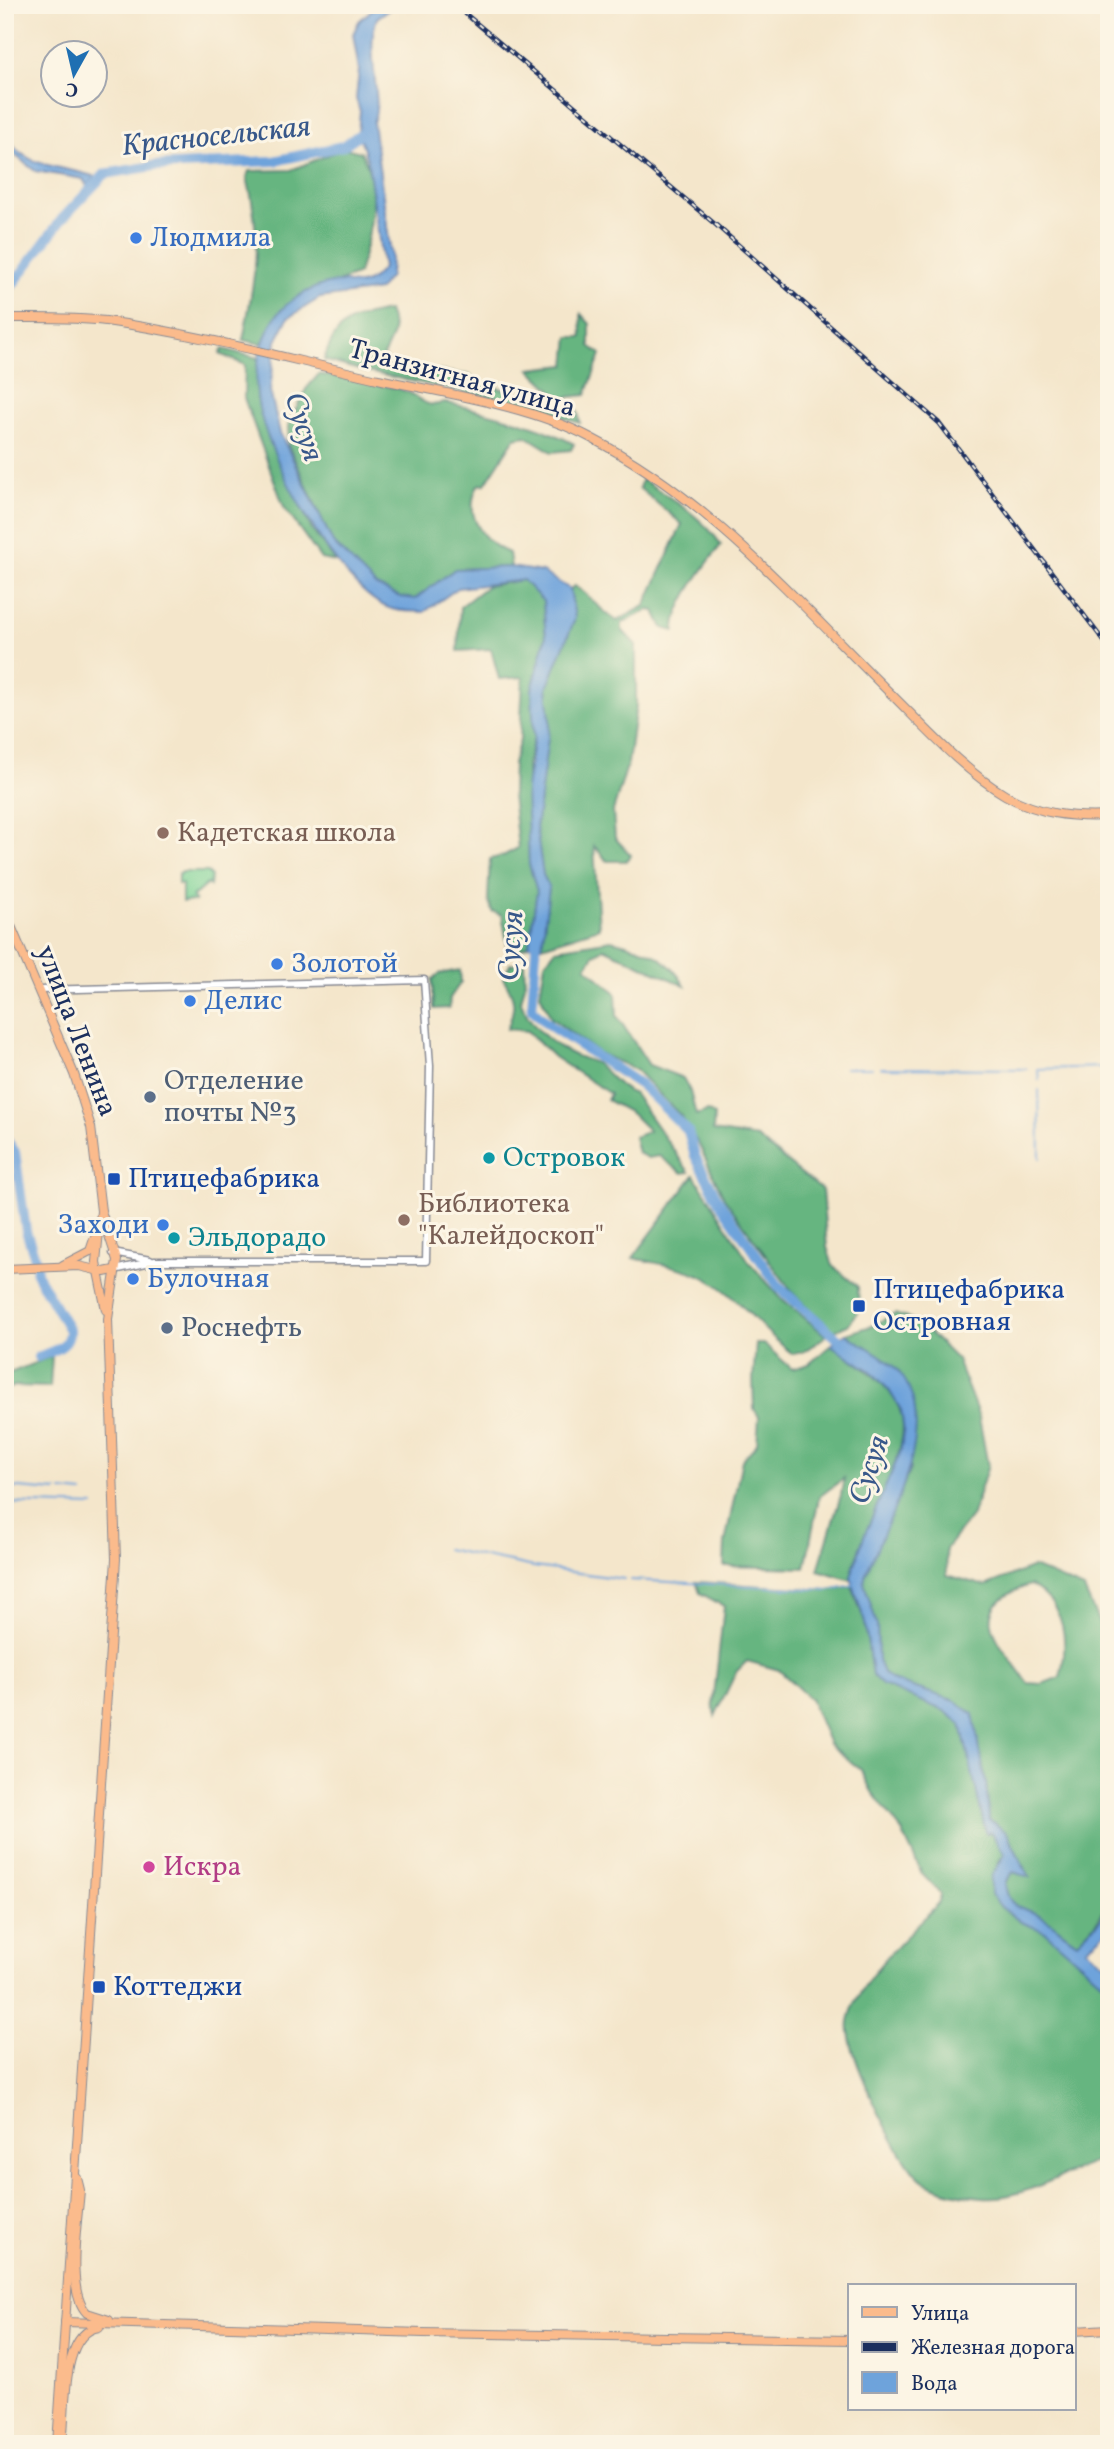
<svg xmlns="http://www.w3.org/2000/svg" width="1114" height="2449" font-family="Vollkorn,serif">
<rect width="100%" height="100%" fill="#fcf5e5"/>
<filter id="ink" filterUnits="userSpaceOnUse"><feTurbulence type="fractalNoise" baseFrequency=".0143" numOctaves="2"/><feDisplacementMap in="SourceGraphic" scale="14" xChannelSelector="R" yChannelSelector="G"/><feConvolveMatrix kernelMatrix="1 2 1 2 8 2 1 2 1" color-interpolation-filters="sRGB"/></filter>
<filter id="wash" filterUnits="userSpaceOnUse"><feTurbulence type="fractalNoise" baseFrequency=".00686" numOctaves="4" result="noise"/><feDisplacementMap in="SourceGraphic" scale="28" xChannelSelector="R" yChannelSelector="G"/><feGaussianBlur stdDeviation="1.57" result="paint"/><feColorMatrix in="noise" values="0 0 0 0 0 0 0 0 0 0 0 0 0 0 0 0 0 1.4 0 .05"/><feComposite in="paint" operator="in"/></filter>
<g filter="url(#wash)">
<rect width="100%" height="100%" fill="#f4e6cb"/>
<!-- green -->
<path fill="#7ed397" stroke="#4c817a" stroke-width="2" d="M182,872H207L211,876L210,886L207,884L192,897L195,901L182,902V884H178V875Z"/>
<!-- forest -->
<g fill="#66b580" stroke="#40726f" stroke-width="2" fill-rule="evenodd">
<path d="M345,148L361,152C382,188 370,237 358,274C311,294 287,295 262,344L243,340C255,278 263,241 247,177L249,171L291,170Z"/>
<path d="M388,311C398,337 392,333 384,355L388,365L469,375L476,381L578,412L580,423L518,403L363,371L324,360C336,321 351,318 388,311Z"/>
<path d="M581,314L590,324V346L601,354L586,395L560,398L530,369L566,365L569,337H582Z"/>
<path d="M223,349L258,358L257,398L283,470L312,530L336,562L321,559L284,507L244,398L245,365L220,354Z"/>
<path d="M319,374C337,378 398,385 410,393C422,401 430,409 444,402C488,413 534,422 574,444L571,450L552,452L526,436L515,438L485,484L478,485C463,514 482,542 509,553L511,567L455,569L415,599L400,597L376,586L333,543L288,445L289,423L306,389Z"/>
<path d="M642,479C668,497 704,517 721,545C706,565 673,607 675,631L663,628L655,611L648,610L622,623V630L636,645V705L628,763L613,811L615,838L631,855L626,861H607L594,846L599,928L542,946L549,887L543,875L536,828L550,722L547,688L575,618L570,589L575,586C591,596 600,611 617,621L645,606L682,524L639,488Z"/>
<path d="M524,580L543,601L546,637L532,690L534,737L527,765L529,864L537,891L529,945L512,952L508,947L502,915L492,911L488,900L490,859L503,856L518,848L512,795L513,763L520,740L523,677L499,679L491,649L458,651L460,607L487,586Z"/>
<path d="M611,940C644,948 668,955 685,986L604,948L594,955L586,967L616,993L617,1016L649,1065L683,1078L690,1091L696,1115L707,1111L714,1115L713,1131L757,1138L822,1190L827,1247L833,1266L858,1287L859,1310L848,1325L834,1331L792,1292L724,1198L699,1145L681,1116L636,1070L599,1053L551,1018L540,994L545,963L556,949Z"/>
<path d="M524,963L525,985L521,1001C527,1024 553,1046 574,1055C581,1058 589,1060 595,1063C610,1073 617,1088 634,1094L689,1172L682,1173L659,1156L648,1158L638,1153L634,1137L649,1131L631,1113L607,1100L610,1094L554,1057L527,1031L507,1029C516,1007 516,998 503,978L510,964Z"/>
<path d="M460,970L461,982L450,998L449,1008L434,1009L432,980L439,974Z"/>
<path d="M694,1175L750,1263L780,1297L826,1336L803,1352L793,1354C763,1333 743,1300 711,1281C689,1267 658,1264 633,1258Z"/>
<path d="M895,1314L919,1322L957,1360L979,1417L988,1466L972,1515L946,1549L947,1575L985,1586L1033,1567L1084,1589L1109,1645V1836L1098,1854C1111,1904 1114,1905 1077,1942C1066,1935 1056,1926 1044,1918C1025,1905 1008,1913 1005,1883L1013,1872L1029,1876L1007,1833L989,1819L986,1783L972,1714L955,1701L891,1680L883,1673L878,1661L877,1625L864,1583L865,1576L910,1469L899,1371L846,1334L874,1325ZM1030,1585C1066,1605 1069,1641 1060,1677L1042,1684L1028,1683C999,1643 962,1607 1030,1585Z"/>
<path d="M756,1344H764L792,1369L809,1364L831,1345C929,1408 911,1427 870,1523C862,1541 853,1562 851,1580L818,1570L841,1495L844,1478L819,1497L805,1568L724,1566L725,1543L742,1460L757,1444L759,1417L754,1409L753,1380Z"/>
<path d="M52,1356L50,1387L14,1386L5,1390V1375Z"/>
<path d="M696,1582L829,1590L852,1586L865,1623L872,1675L882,1685L945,1711L961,1724L987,1833L990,1832L1005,1854L998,1862L991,1894L1001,1907L1021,1922L1044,1931L1109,1988V2158C1068,2168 1025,2201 982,2197C962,2195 931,2190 917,2175C896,2153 844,2051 849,2021C857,1980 911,1932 939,1903L941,1894L922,1874L902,1831L872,1792L861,1770L829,1744L810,1699L779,1670L747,1661L736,1672L715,1716L713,1705L724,1606L700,1593Z"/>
</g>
<!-- water -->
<g fill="#6ea3db" stroke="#44699c" stroke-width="2">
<path d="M377,5H395L377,18C364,50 384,98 373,122L391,255L390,276L379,290L320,298L288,318L276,341L270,391L280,433L333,543L376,586L400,597L415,599L455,569L511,567L542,572L570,589L575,618L547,688L550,722L536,828L543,875L549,887L542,946L529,945L537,891L529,864L526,788L534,737L532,690L546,637L543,601L523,580L458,588L424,612C414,611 402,612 392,609C339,594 261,447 257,395C254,367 260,344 274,319C287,299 318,282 342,282C351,282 357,287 367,282C373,280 378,273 383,268L368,162L358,132L360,111L356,99L359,70L353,34L359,21Z"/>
<path d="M5,133C21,170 64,165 96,177L87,186L83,179L35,171L5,147Z"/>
<path d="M846,1334C862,1345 887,1357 899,1372C944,1426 887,1521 865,1576L864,1583L877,1625L878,1661L883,1673L891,1680L955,1701L973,1714L986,1783L989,1819L1007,1833L1029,1877L1013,1872L1005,1882C1007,1913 1025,1905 1044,1918C1056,1926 1066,1935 1077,1942L1102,1918L1109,1902V1929L1086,1949L1109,1966V1988L1044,1931L1021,1922L1001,1907L991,1894V1877L1005,1854L991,1832L986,1833L961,1724L945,1711L882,1685L872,1675L865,1623L851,1577L864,1536L900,1453L904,1432L901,1410L889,1390L871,1371L831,1345Z"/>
</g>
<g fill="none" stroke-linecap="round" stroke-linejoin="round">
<!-- stream -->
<g stroke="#6ea3db" stroke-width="2">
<path d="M845,1068H872"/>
<path d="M881,1068L1027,1069"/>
<path d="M1037,1069L1109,1067"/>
<path d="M1038,1071L1039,1080"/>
<path d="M1039,1090L1040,1158"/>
<path d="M5,1487L57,1491"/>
<path d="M62,1491L83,1493"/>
<path d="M5,1503L94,1506"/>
<path d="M446,1549L534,1567L624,1579"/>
<path d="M631,1580L829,1590L854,1585"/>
</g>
<!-- river -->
<g stroke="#6ea3db" stroke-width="10">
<path d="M5,295L62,219L105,174L154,166L274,161L343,146L360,134"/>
<path d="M537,934L532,1009L550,1026L641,1085L688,1131L695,1156L718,1200L780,1288L847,1347"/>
<path d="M5,1138L15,1152L26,1231L36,1261L37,1275L69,1330C70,1348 52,1351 38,1357"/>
</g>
</g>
</g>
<g filter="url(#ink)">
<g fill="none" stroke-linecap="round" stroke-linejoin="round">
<defs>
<g id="minor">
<path d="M39,990L424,980L430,1066L426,1261H155L114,1270"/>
<path d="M113,1253L150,1260"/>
</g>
<g id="major">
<path d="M5,318C38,318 74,317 106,321C198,334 288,359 378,379C444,393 531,406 591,438C708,498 795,599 887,690C924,726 961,769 1005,795C1038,814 1072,818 1109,816"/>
<path d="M5,912L74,1074L91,1127L101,1211L96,1262L106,1310"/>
<path d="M63,1265L90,1251L94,1239"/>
<path d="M5,1269L79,1266L104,1272L114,1270"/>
<path d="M77,2178L80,2190C78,2220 65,2291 87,2313L109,2320"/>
<path d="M65,2322L423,2333L850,2340"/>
<path d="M1074,2331L1109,2329"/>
<path d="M63,2433C66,2404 62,2332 99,2327"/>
<path d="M57,2444L116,1559L108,1319L117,1260L101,1211"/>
</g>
</defs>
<!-- minor casing -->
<use href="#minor" stroke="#888a94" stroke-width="9"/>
<!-- major casing -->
<use href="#major" stroke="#888a94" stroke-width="10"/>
<!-- minor -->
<use href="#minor" stroke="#fff" stroke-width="6"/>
<!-- major -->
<use href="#major" stroke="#fbbb8c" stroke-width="8"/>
<defs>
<path id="rail" d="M455,5L716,225L939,423L1109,648"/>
</defs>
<!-- rail casing -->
<use href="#rail" stroke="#1b2f5e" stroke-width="4.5"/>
<!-- rail -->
<use href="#rail" stroke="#fcf5e5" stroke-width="2" stroke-dasharray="5" stroke-linecap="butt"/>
</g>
</g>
<!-- markers -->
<g fill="#3f7fe0" stroke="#fcf5e5" stroke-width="2.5">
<circle cx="136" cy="238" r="7"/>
<circle cx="277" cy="964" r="7"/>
<circle cx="190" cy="1001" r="7"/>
<circle cx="163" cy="1225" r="7"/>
<circle cx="133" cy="1279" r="7"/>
</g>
<g fill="#8d6e63" stroke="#fcf5e5" stroke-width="2.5">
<circle cx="163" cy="833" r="7"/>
<circle cx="404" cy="1220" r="7"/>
</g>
<g fill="#5c6f8a" stroke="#fcf5e5" stroke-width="2.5">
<circle cx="150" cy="1097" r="7"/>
<circle cx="167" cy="1328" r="7"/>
</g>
<g fill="#0f9aa8" stroke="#fcf5e5" stroke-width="2.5">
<circle cx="489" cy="1158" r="7"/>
<circle cx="174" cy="1238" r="7"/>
</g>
<g fill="#1a4fb4" stroke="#fcf5e5" stroke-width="2.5">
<rect x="107" y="1172" width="14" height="14" rx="3.5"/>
<rect x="852" y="1299" width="14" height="14" rx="3.5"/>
<rect x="92" y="1980" width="14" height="14" rx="3.5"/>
</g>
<circle fill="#d1479c" stroke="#fcf5e5" stroke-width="2.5" cx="149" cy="1867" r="7"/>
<g text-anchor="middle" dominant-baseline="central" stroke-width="6" stroke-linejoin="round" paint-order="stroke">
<!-- shop labels -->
<g font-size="28" fill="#366cbe" stroke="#fcf5e5" text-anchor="start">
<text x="150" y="238">Людмила</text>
<text x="291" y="964">Золотой</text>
<text x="204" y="1001">Делис</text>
<text x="149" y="1225" text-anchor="end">Заходи</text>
<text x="147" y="1279">Булочная</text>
</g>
<!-- street labels -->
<g font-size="28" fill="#1b2f5e" stroke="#fcf5e5">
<text transform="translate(462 379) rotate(15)">Транзитная улица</text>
<text transform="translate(76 1031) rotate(69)">улица Ленина</text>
</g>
<!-- education labels -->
<g font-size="28" fill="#785e54" stroke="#fcf5e5" text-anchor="start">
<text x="177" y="833">Кадетская школа</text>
<text x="418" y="1204">Библиотека<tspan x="418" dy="32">"Калейдоскоп"</tspan></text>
</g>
<!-- service labels -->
<g font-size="28" fill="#4e5e75" stroke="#fcf5e5" text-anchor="start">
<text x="164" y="1081">Отделение<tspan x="164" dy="32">почты №3</tspan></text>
<text x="181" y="1328">Роснефть</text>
</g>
<!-- culture labels -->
<g font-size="28" fill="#0d838f" stroke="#fcf5e5" text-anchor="start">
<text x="503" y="1158">Островок</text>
<text x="188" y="1238">Эльдорадо</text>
</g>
<!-- transit labels -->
<g font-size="28" fill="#164399" stroke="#fcf5e5" text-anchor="start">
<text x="128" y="1179">Птицефабрика</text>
<text x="873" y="1290">Птицефабрика<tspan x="873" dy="32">Островная</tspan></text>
<text x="113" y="1987">Коттеджи</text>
</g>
<!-- hotel labels -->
<g font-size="28" fill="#b23c85" stroke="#fcf5e5" text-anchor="start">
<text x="163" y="1867">Искра</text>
</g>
<!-- water labels -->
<g font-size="30" font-style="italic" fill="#38588a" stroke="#fcf5e5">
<text transform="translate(216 137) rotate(-6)">Красносельская</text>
<text transform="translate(303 427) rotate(73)">Сусуя</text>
<text transform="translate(512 946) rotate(-86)">Сусуя</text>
<text transform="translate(870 1470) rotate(-72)">Сусуя</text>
</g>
</g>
<!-- margin -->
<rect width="1114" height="2449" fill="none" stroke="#fcf5e5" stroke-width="28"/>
<!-- legend -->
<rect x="848" y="2284" width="228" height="126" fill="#fcf5e5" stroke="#a2a6af" stroke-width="2"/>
<rect x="862" y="2307" width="35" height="10" fill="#fbbb8c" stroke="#a2a6af" stroke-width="2"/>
<text x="911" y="2320" font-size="21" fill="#1b2f5e">Улица</text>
<rect x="862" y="2342" width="35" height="10" fill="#1b2f5e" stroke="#a2a6af" stroke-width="2"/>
<text x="911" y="2354" font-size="21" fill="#1b2f5e">Железная дорога</text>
<rect x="862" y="2372" width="35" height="21" fill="#6ea3db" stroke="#a2a6af" stroke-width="2"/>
<text x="911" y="2390" font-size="21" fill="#1b2f5e">Вода</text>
<!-- north arrow -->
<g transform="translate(74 74) rotate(188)"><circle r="33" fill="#fcf5e5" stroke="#a2a6af" stroke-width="2"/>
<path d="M0-5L12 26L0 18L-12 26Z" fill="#1f6fb2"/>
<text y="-10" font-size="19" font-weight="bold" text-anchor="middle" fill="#1b2f5e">С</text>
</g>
</svg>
